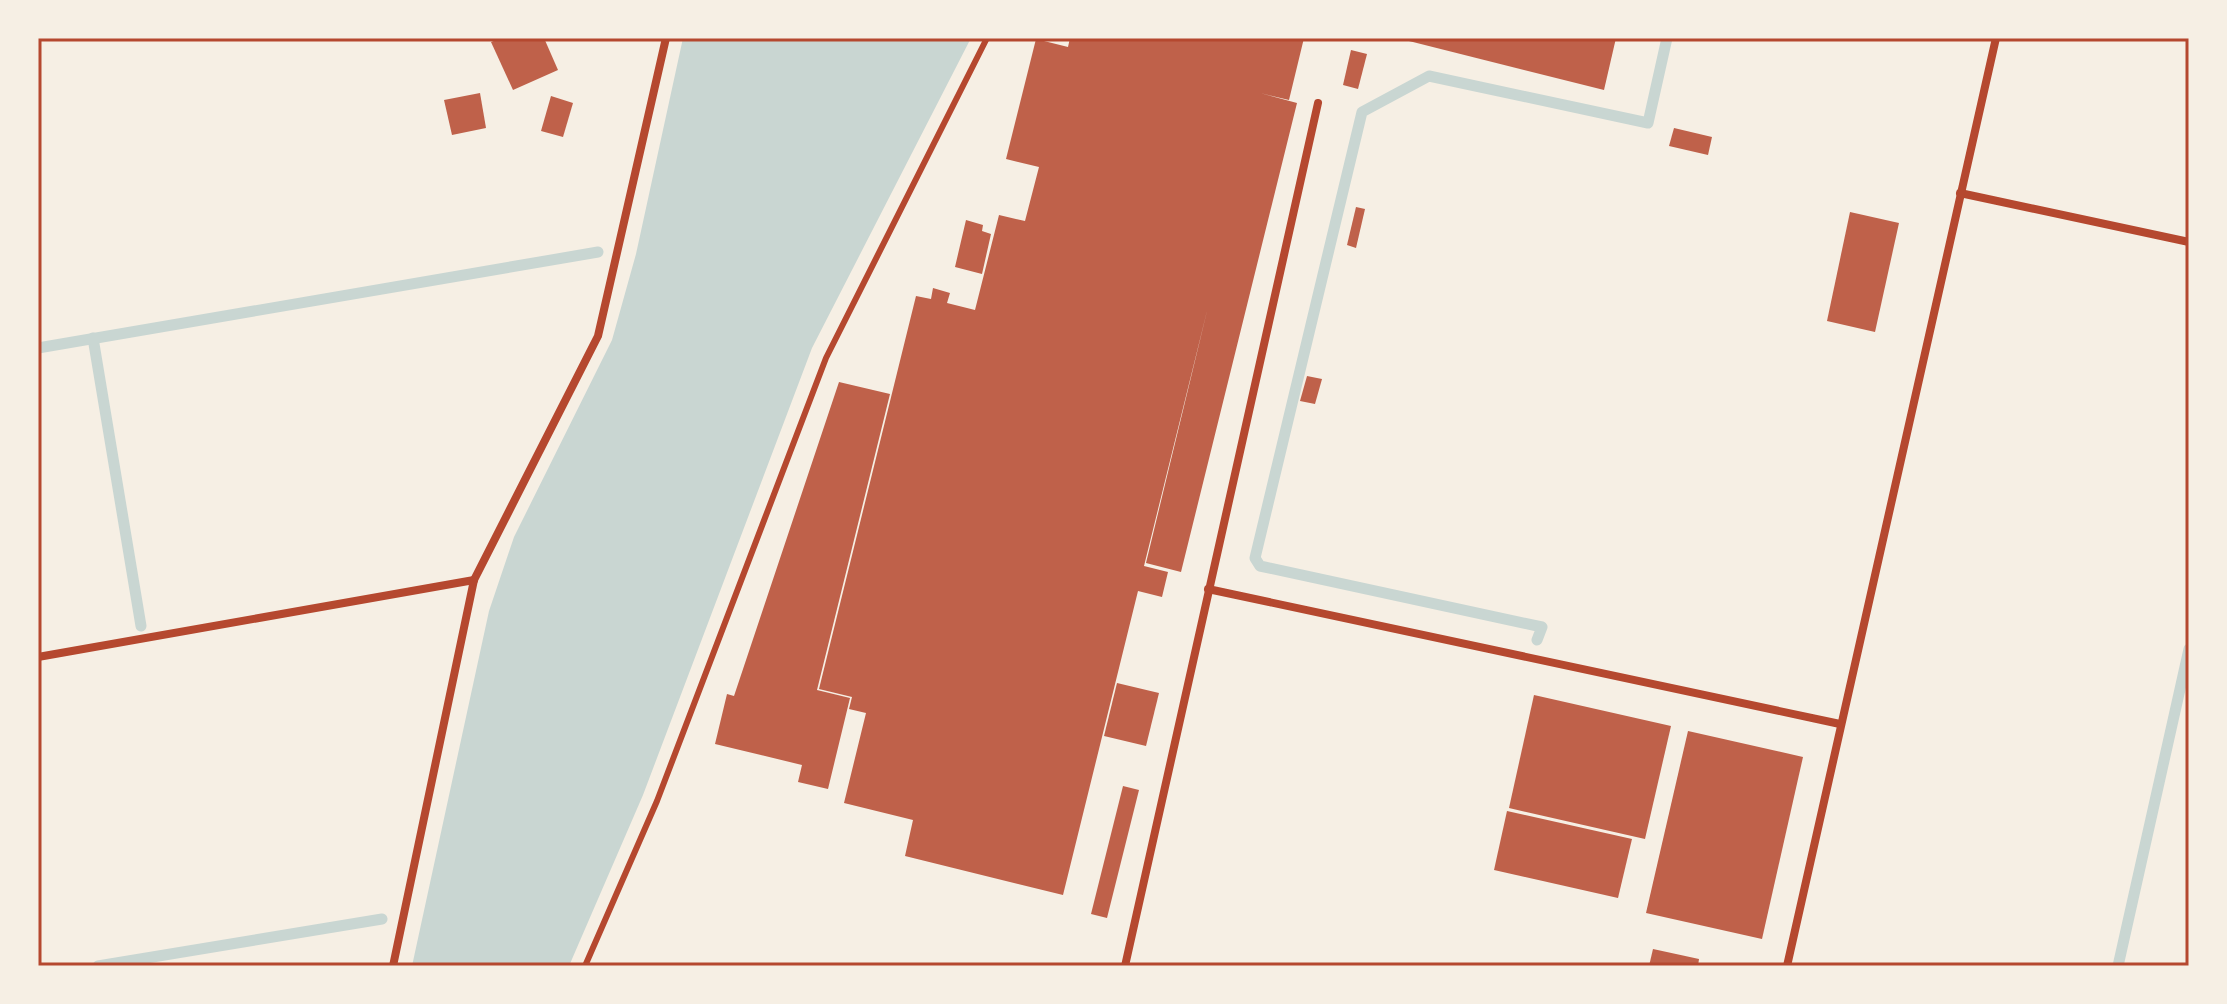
<svg xmlns="http://www.w3.org/2000/svg" width="2227" height="1004" font-family="Arial,sans-serif">
<rect width="100%" height="100%" fill="#f6efe4"/>
<!-- water -->
<path fill="#c9d6d2" d="M683,38H971L812,348L643,795L569,966H412L489,611L514,537L612,340L636,254Z"/>
<g fill="none" stroke-linecap="round" stroke-linejoin="round">
<!-- stream -->
<g stroke="#c9d6d2" stroke-width="11">
<path d="M93,338L141,626"/>
<path d="M38,348L598,252"/>
<path d="M1537,640L1542,627L1260,566L1255,558L1362,112L1429,76L1648,123L1667,38"/>
<path d="M98,966L382,919"/>
<path d="M2118,966L2189,649"/>
</g>
</g>
<!-- building -->
<g fill="#bf614a">
<path d="M501,38H544L558,70L513,90L491,42Z"/>
<path d="M1070,38H1304L1289,100L1260,93L1297,103L1181,572L1146,563L1208,307L1144,566L1168,572L1162,597L1138,591L1063,895L905,856L913,820L844,803L866,713L849,709L852,697L819,689L916,296L931,299L933,288L950,293L947,303L975,310L999,215L1025,221L1039,167L1006,159L1036,39L1068,47Z"/>
<path d="M1397,38H1616L1604,90Z"/>
<path d="M1351,50L1367,54L1358,89L1343,85Z"/>
<path d="M480,93L486,128L452,135L444,100Z"/>
<path d="M551,96L573,103L563,137L541,131Z"/>
<path d="M1674,128L1712,137L1708,155L1669,146Z"/>
<path d="M1356,207L1365,209L1356,248L1347,245Z"/>
<path d="M1850,212L1899,223L1875,332L1827,321Z"/>
<path d="M966,220L983,225L982,231L991,234L982,274L955,267Z"/>
<path d="M1307,376L1322,379L1315,404L1300,401Z"/>
<path d="M839,382L890,394L817,690L850,698L828,789L798,782L802,765L715,744L727,694L734,696Z"/>
<path d="M1117,683L1159,693L1146,746L1104,736Z"/>
<path d="M1534,695L1671,726L1645,839L1509,808Z"/>
<path d="M1688,731L1803,757L1762,939L1646,913Z"/>
<path d="M1123,786L1139,790L1107,918L1091,914Z"/>
<path d="M1507,811L1632,839L1618,898L1494,870Z"/>
<path d="M1653,949L1699,959L1698,966H1649Z"/>
</g>
<g fill="none" stroke-linecap="round" stroke-linejoin="round">
<!-- service -->
<path stroke="#b5482f" stroke-width="6" d="M585,966L657,801L826,358L987,38"/>
<!-- minor -->
<g stroke="#b5482f" stroke-width="8">
<path d="M1960,193L2189,242"/>
<path d="M1208,589L1840,724"/>
<path d="M38,657L474,580"/>
<path d="M393,966L474,580L598,336L666,38"/>
<path d="M1125,966L1318,103"/>
<path d="M1787,966L1996,38"/>
</g>
</g>
<!-- border -->
<rect width="2227" height="1004" fill="none" stroke="#f6efe4" stroke-width="80"/>
<rect x="40" y="40" width="2147" height="924" fill="none" stroke="#b5482f" stroke-width="3"/>
</svg>
